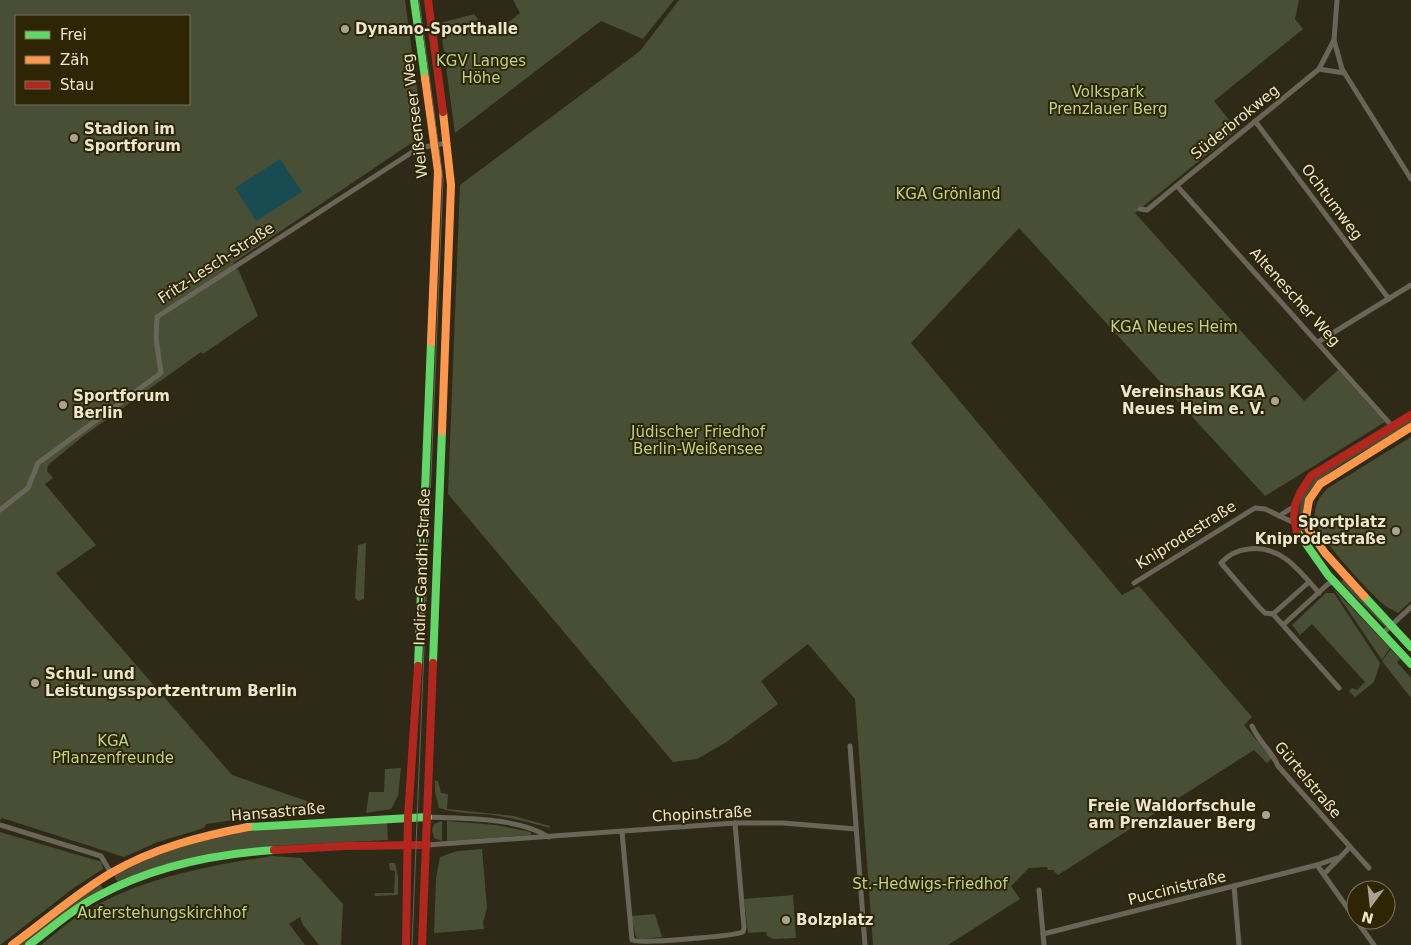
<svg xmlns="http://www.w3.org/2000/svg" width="1411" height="945" font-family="'DejaVu Sans',sans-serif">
<rect width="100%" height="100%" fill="#2f2a18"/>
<!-- green -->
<g fill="#484f34" fill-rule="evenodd">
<path d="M0,0H405L424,141L410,144L233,263L239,271L258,316L203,354L201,352L82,437L48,465L47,471L53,478L45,484L96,545L56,573L232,775L324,807L206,824L204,828L158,842L124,857L2,818L0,820ZM16,16H189V104H16Z"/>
<path d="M513,0H674L643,39L601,21L455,133L440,23L474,14L491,36L520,13Z"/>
<path d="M679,0H1299L1295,19L1303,29L1214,101L1237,130L1135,213L1304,401L1338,370L1385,422L1265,496L1019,228L911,343L1122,595L1139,586L1252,717L1244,725L1272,758L1267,763L1254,750L1058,875L1053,870H1048L1047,867L1029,868L1011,886L1020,899L948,945H873L855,699L808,644L761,681L778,704L725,743L697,759L673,762L448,494L460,185L640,51Z"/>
<path d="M1411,418V424C1388,438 1325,470 1311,489C1303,501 1302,513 1304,526L1298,522L1301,497L1315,478Z"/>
<path d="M1411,437V601L1398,613C1393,610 1386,607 1382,603C1367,590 1321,540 1316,523C1312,510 1318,497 1328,488Z"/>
<path d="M366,543L364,599L358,601L355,598L358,545Z"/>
<path d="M1345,578L1386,624L1385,627L1341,582Z"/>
<path d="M1333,588L1390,648L1382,660Z"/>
<path d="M1326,593H1334L1380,663L1374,682L1355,697L1349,691L1352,688L1357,690L1365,682L1312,624L1300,635L1292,625Z"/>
<path d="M1391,649L1400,659L1397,662L1411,678V698L1382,661Z"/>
<path d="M401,768L398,796L391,809L366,813L369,792H384L385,769Z"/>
<path d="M435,781H438L441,793L448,794L447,809L514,816L550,826V828C531,823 512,818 493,815C476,813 456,814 439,808L435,792Z"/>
<path d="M442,821V841L434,838L432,830L434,824Z"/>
<path d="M447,821L496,825L531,832V835L447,841Z"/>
<path d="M387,822L388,840L270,846L226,852L118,883L114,876C141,862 169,848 198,840C259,823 324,825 387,822Z"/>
<path d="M0,832L102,862L103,869L75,887L0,945Z"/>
<path d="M482,849L487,908L483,923L484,929L434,933L436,878L440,857L457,851Z"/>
<path d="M272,856L301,858L343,904L341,945H319L303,925L300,917L289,924L305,945H41C55,934 68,922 83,913C140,878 207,866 272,856Z"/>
<path d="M389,863H395L398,877V895L374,896L375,893H394L395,871L390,870Z"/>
<path d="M100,884L104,890L68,912L24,945H16Z"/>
<path d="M793,895L796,938L773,939L767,936L766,932L748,933L744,899Z"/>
<path d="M655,914L662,937L641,939L636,937L631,916Z"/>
</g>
<!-- water -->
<path fill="#194c52" d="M280,159L302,192L256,221L235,188Z"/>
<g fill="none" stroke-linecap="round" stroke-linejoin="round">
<!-- street -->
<g stroke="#696659" stroke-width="5">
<path d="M1337,0L1334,40L1342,69L1411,179"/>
<path d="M1319,69L1344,73"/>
<path d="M1255,121L1389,299"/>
<path d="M1177,186L1392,426"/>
<path d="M1140,209L1147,210L1319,69L1334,40"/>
<path d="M1318,342L1411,285"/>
<path d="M0,510L28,488L38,463L161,373L156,338L157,317L414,151L424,147L447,143"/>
<path d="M1279,516L1295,506"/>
<path d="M1134,583L1255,508L1265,509L1309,530"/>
<path d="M1319,593C1299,570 1281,545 1249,549C1238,550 1228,555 1221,563L1259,607L1265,613L1273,614L1339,688"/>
<path d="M1273,614L1309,582"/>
<path d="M1283,625L1328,584L1335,581"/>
<path d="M1383,633L1411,607"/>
<path d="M1252,726C1258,741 1272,751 1278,766L1369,868"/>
<path d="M850,746L865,945"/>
<path d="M428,817C465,819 517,817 549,837"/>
<path d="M0,825L101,856L111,873"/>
<path d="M622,832L632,940C641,944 734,936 743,932L744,928L735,823"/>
<path d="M427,845L735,823H783L856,829"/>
<path d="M1317,865L1356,920"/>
<path d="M1324,874L1350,847"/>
<path d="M1234,886L1239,945"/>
<path d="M1039,890L1044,945"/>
<path d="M1356,920L1374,945"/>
<path d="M1043,934L1317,865L1337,858"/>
</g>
<!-- fast -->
<g stroke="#63d668" stroke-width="8">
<path d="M414,0L425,78"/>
<path d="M1297,531L1328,575L1411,664"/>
<path d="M1364,596L1411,647"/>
<path d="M433,663L442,431"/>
<path d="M418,666L431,342"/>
<path d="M248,827L428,817"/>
<path d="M29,945C51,928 73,909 98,896C151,867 214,854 274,850"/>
</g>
<!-- slow -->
<g stroke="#ff974d" stroke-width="8">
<path d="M425,78L438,171L431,342"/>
<path d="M442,431L451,185L443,112"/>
<path d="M1364,596L1325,553L1309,530L1306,518L1309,500L1320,484L1411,427"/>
<path d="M12,945C44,922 78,892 111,873C154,848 201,836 248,827"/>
</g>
<!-- jam -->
<g stroke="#b3261e" stroke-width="8">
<path d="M428,0L443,112"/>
<path d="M1297,531L1294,518L1295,505L1300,493L1311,476L1411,415"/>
<path d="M274,850L346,846L427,845"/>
<path d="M406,945L408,817L418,666"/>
<path d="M422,945L433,663"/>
</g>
<!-- tram -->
<path stroke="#666255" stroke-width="1" d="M412,945L443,179L419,0"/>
</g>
<!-- markers -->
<g fill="#a9a492" stroke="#2e2505" stroke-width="2">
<circle cx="345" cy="29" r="5"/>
<circle cx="74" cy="138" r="5"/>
<circle cx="1275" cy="401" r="5"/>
<circle cx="63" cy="405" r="5"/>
<circle cx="1396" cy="531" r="5"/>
<circle cx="35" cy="683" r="5"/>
<circle cx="1266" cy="815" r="5"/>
<circle cx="786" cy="920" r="5"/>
</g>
<g text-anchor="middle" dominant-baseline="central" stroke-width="4" stroke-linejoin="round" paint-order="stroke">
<!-- poi labels -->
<g font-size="15" font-weight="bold" fill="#ebe6d4" stroke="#2e2505" text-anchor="start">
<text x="355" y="29">Dynamo-Sporthalle</text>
<text x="84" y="129">Stadion im<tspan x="84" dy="17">Sportforum</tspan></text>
<text x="1265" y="392" text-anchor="end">Vereinshaus KGA<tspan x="1265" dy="17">Neues Heim e. V.</tspan></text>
<text x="73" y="396">Sportforum<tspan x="73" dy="17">Berlin</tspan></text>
<text x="1386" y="522" text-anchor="end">Sportplatz<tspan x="1386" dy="17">Kniprodestraße</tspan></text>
<text x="45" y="674">Schul- und<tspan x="45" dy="17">Leistungssportzentrum Berlin</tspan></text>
<text x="1256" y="806" text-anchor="end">Freie Waldorfschule<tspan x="1256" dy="17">am Prenzlauer Berg</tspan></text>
<text x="796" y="920">Bolzplatz</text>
</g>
<!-- park labels -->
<g font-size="15" fill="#bdd589" stroke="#2e2505">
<text x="481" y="61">KGV Langes<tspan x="481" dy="17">Höhe</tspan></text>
<text x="1108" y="92">Volkspark<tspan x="1108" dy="17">Prenzlauer Berg</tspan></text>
<text x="948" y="194">KGA Grönland</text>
<text x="1174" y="327">KGA Neues Heim</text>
<text x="698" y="432">Jüdischer Friedhof<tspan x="698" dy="17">Berlin-Weißensee</tspan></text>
<text x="113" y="741">KGA<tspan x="113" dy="17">Pflanzenfreunde</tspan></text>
<text x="930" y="884">St.-Hedwigs-Friedhof</text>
<text x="162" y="913">Auferstehungskirchhof</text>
</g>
<!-- street labels -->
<g font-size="15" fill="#ebe6d4" stroke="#2e2505">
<text transform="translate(415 116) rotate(-97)">Weißenseer Weg</text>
<text transform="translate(1235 122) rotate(-39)">Süderbrokweg</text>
<text transform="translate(1332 202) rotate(53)">Ochtumweg</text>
<text transform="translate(216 263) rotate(-33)">Fritz-Lesch-Straße</text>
<text transform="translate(1295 297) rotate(48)">Altenescher Weg</text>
<text transform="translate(1186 535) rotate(-32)">Kniprodestraße</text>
<text transform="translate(422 567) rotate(-88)">Indira-Gandhi-Straße</text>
<text transform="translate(1308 780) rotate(50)">Gürtelstraße</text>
<text transform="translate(278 812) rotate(-5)">Hansastraße</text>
<text transform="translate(702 814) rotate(-3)">Chopinstraße</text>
<text transform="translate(1177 888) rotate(-14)">Puccinistraße</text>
</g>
</g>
<!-- legend -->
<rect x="15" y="15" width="175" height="90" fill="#2e2505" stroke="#7a7258"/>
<rect x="25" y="31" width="25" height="8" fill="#63d668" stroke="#7a7258"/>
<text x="60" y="40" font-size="15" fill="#ebe6d4">Frei</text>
<rect x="25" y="56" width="25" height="8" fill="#ff974d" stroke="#7a7258"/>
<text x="60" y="65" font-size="15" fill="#ebe6d4">Zäh</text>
<rect x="25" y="81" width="25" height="8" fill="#b3261e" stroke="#7a7258"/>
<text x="60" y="90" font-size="15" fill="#ebe6d4">Stau</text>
<!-- north arrow -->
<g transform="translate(1371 905) rotate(195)"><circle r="24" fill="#2e2505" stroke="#7a7258"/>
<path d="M0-4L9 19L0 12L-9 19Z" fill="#a9a492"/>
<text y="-8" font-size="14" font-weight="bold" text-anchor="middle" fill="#ebe6d4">N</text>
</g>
</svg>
